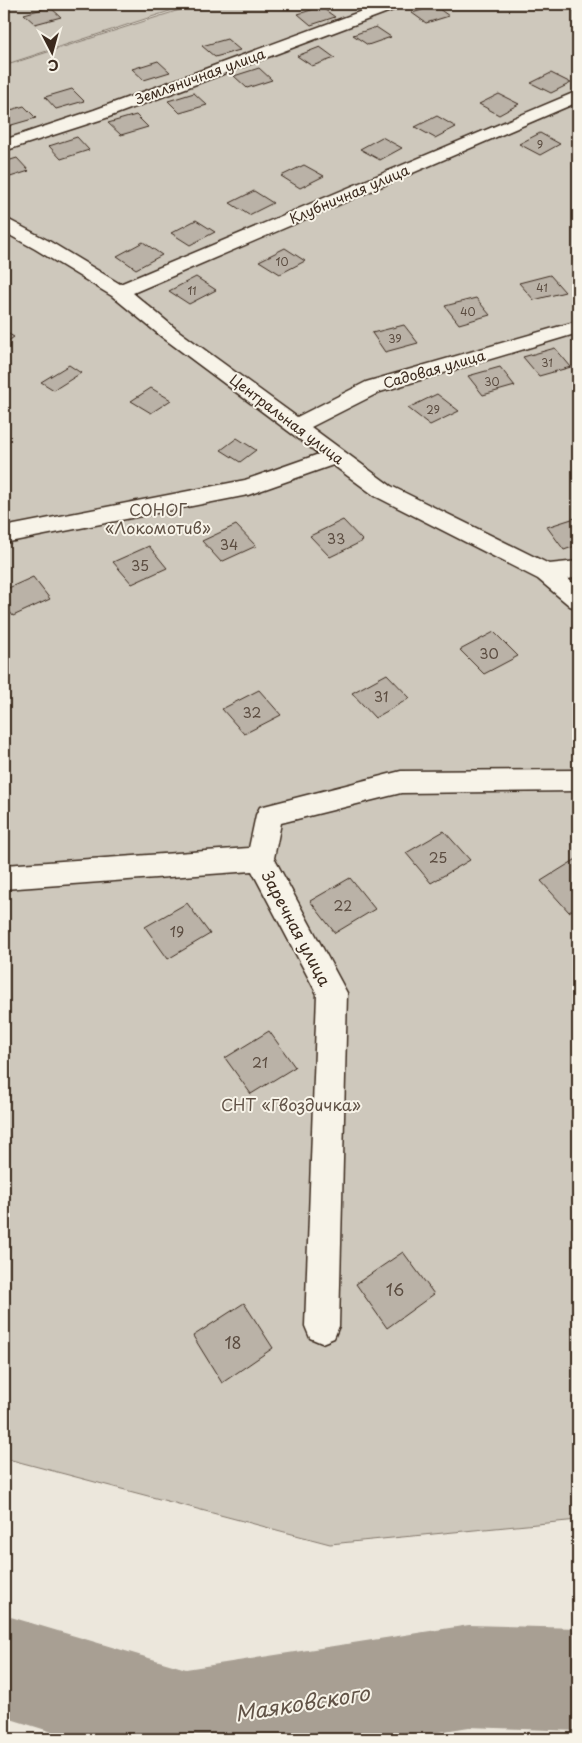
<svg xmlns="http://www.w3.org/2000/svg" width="582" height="1743" font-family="'Playpen Sans',sans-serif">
<rect width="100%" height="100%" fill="#ece7dc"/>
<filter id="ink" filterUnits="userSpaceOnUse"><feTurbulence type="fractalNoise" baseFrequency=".02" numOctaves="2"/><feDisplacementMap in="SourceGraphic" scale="10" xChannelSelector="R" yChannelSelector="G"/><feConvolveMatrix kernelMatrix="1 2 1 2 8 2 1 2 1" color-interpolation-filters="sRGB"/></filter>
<g filter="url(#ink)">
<!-- green -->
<g fill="#cec8bc" stroke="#84796d">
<path d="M4,4H191L4,65Z"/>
<path d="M198,4H578V1520L330,1544L4,1458V66Z"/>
</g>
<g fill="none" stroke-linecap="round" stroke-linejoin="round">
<!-- river -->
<path fill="#a89f93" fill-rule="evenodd" d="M4,1615L186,1669L469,1625L578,1628V1731L469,1727L396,1739H75L4,1717Z"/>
</g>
<!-- building -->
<g fill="#bab2a7" stroke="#3b2a1e">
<path d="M435,6L449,16L426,23L412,13Z"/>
<path d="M50,7L61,17L35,24L24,14Z"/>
<path d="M321,7L335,17L311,25L298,14Z"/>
<path d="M376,27L391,37L368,45L353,35Z"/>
<path d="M227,39L240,50L215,57L202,46Z"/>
<path d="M320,47L335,58L312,66L297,56Z"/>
<path d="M158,61L170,72L144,80L132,69Z"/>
<path d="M259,68L272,80L247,88L234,76Z"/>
<path d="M551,73L571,83L551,93L531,83Z"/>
<path d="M72,89L84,101L56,109L45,97Z"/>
<path d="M194,93L207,105L180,113L168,101Z"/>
<path d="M499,94L519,104L499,115L479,104Z"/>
<path d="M24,106L36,118L8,126L4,122V112Z"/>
<path d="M136,115L148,127L121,135L108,123Z"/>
<path d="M437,116L456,127L435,138L415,127Z"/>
<path d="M540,133L560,144L540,155L519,144Z"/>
<path d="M77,137L89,150L61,159L49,146Z"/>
<path d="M382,137L402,148L380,160L360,149Z"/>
<path d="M17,158L29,171L4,179V162Z"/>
<path d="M304,165L324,176L300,188L281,176Z"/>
<path d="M254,191L273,203L249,215L230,203Z"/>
<path d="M196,220L215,232L190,245L171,233Z"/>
<path d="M143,242L162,255L136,269L117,256Z"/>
<path d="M285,248L305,261L280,274L259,261Z"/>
<path d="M550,275L565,292L534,300L519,283Z"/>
<path d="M196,277L216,290L189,304L169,291Z"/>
<path d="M476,298L490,315L459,324L445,306Z"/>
<path d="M404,325L418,343L385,352L372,333Z"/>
<path d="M4,331L14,337L4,344Z"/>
<path d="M555,348L571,367L539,376L523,357Z"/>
<path d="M69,365L81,373L54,390L41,382Z"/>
<path d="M500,367L515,386L483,395L468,376Z"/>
<path d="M151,388L171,400L151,413L131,401Z"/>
<path d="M437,394L459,411L430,425L408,408Z"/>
<path d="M237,438L256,450L240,462L221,450Z"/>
<path d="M578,517V545L564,550L547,527Z"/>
<path d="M343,520L363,541L330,557L310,536Z"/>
<path d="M236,525L256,546L221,562L202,541Z"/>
<path d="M149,546L167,568L132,584L113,562Z"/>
<path d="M33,577L50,599L13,616L4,604V590Z"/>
<path d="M494,632L518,656L484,674L460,650Z"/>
<path d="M387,674L410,698L375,718L352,693Z"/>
<path d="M259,690L281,715L244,734L222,709Z"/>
<path d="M444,831L470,860L431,883L406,853Z"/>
<path d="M578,858V906L569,912L541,881Z"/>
<path d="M350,878L375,909L335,933L310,901Z"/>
<path d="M187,903L210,934L168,959L145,927Z"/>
<path d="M269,1031L295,1067L251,1094L225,1058Z"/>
<path d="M403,1252L434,1294L387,1328L356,1284Z"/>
<path d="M244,1303L273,1348L222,1383L193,1336Z"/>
</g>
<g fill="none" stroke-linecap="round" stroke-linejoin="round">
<defs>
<g id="minor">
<path d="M381,4H403L401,7L106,118L4,151V140L94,110Z"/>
<path d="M578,91V102L133,293L176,329L297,417L366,382L578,321V333L380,392L311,427L391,486L549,564L578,561V577L568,579L578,587V609L570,606L538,579L375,496L333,465L248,495L4,543V527L245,480L319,454L162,337L112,296L35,249L4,232V219L11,221L49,241L120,284Z"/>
<path d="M401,771L578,770V791L401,793L281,823L274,858L347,993L339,1326L334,1338L322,1343L310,1338L305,1326L317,994L252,871L4,889V865L249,848L256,815L260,807Z"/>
</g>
</defs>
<!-- minor casing -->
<use href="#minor" stroke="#3b2a1e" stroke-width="3"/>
<!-- minor -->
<use href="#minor" fill="#f7f3e8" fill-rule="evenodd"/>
</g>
</g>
<g text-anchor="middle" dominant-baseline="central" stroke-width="4" stroke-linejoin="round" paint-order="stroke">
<!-- far-number labels -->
<g font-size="11" fill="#5b4c40">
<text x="540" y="144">9</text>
<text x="282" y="261">10</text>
<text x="542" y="287">41</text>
<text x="192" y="290">11</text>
<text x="468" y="311">40</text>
<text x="395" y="338">39</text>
<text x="547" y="362">31</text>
<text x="492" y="381">30</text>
<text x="433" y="409">29</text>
</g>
<!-- far-street labels -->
<g font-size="14" fill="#3b2a1e" stroke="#f7f3e8">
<text transform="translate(200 76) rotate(-20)">Земляничная улица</text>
<text transform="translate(349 194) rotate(-23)">Клубничная улица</text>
<text transform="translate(434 369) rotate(-16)">Садовая улица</text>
<text transform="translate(287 419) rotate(37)">Центральная улица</text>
</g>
<!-- number labels -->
<g font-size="14" fill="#5b4c40">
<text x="336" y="538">33</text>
<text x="229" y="544">34</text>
<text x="140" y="565">35</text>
<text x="489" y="653">30</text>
<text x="381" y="696">31</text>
<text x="252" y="712">32</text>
<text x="438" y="857">25</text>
<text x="343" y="905">22</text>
<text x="177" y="931">19</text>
<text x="260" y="1062">21</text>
</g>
<!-- park labels -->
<g font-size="16" fill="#605246" stroke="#f7f3e8">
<text x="158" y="509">СОНОГ<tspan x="158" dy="18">«Локомотив»</tspan></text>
<text x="291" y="1104">СНТ «Гвоздичка»</text>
</g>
<!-- street labels -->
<g font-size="16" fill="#3b2a1e" stroke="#f7f3e8">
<text transform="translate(297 928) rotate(62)">Заречная улица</text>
</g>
<!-- near-number labels -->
<g font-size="16" fill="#5b4c40">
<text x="395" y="1289">16</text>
<text x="233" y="1342">18</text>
</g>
<!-- near-water labels -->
<g font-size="21" font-style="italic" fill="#615347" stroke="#f7f3e8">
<text transform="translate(302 1702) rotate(-9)">Маяковского</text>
</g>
</g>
<!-- margin -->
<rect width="582" height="1743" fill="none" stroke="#f7f3e8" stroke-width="20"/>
<rect x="10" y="10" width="562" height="1723" fill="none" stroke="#3b2a1e" stroke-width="2" filter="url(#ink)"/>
<!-- north arrow -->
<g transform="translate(52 52) rotate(174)" stroke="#f7f3e8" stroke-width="4" paint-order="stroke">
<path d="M0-4L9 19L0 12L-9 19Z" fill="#3b2a1e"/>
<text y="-8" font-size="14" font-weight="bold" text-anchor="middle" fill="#3b2a1e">С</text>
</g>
</svg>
